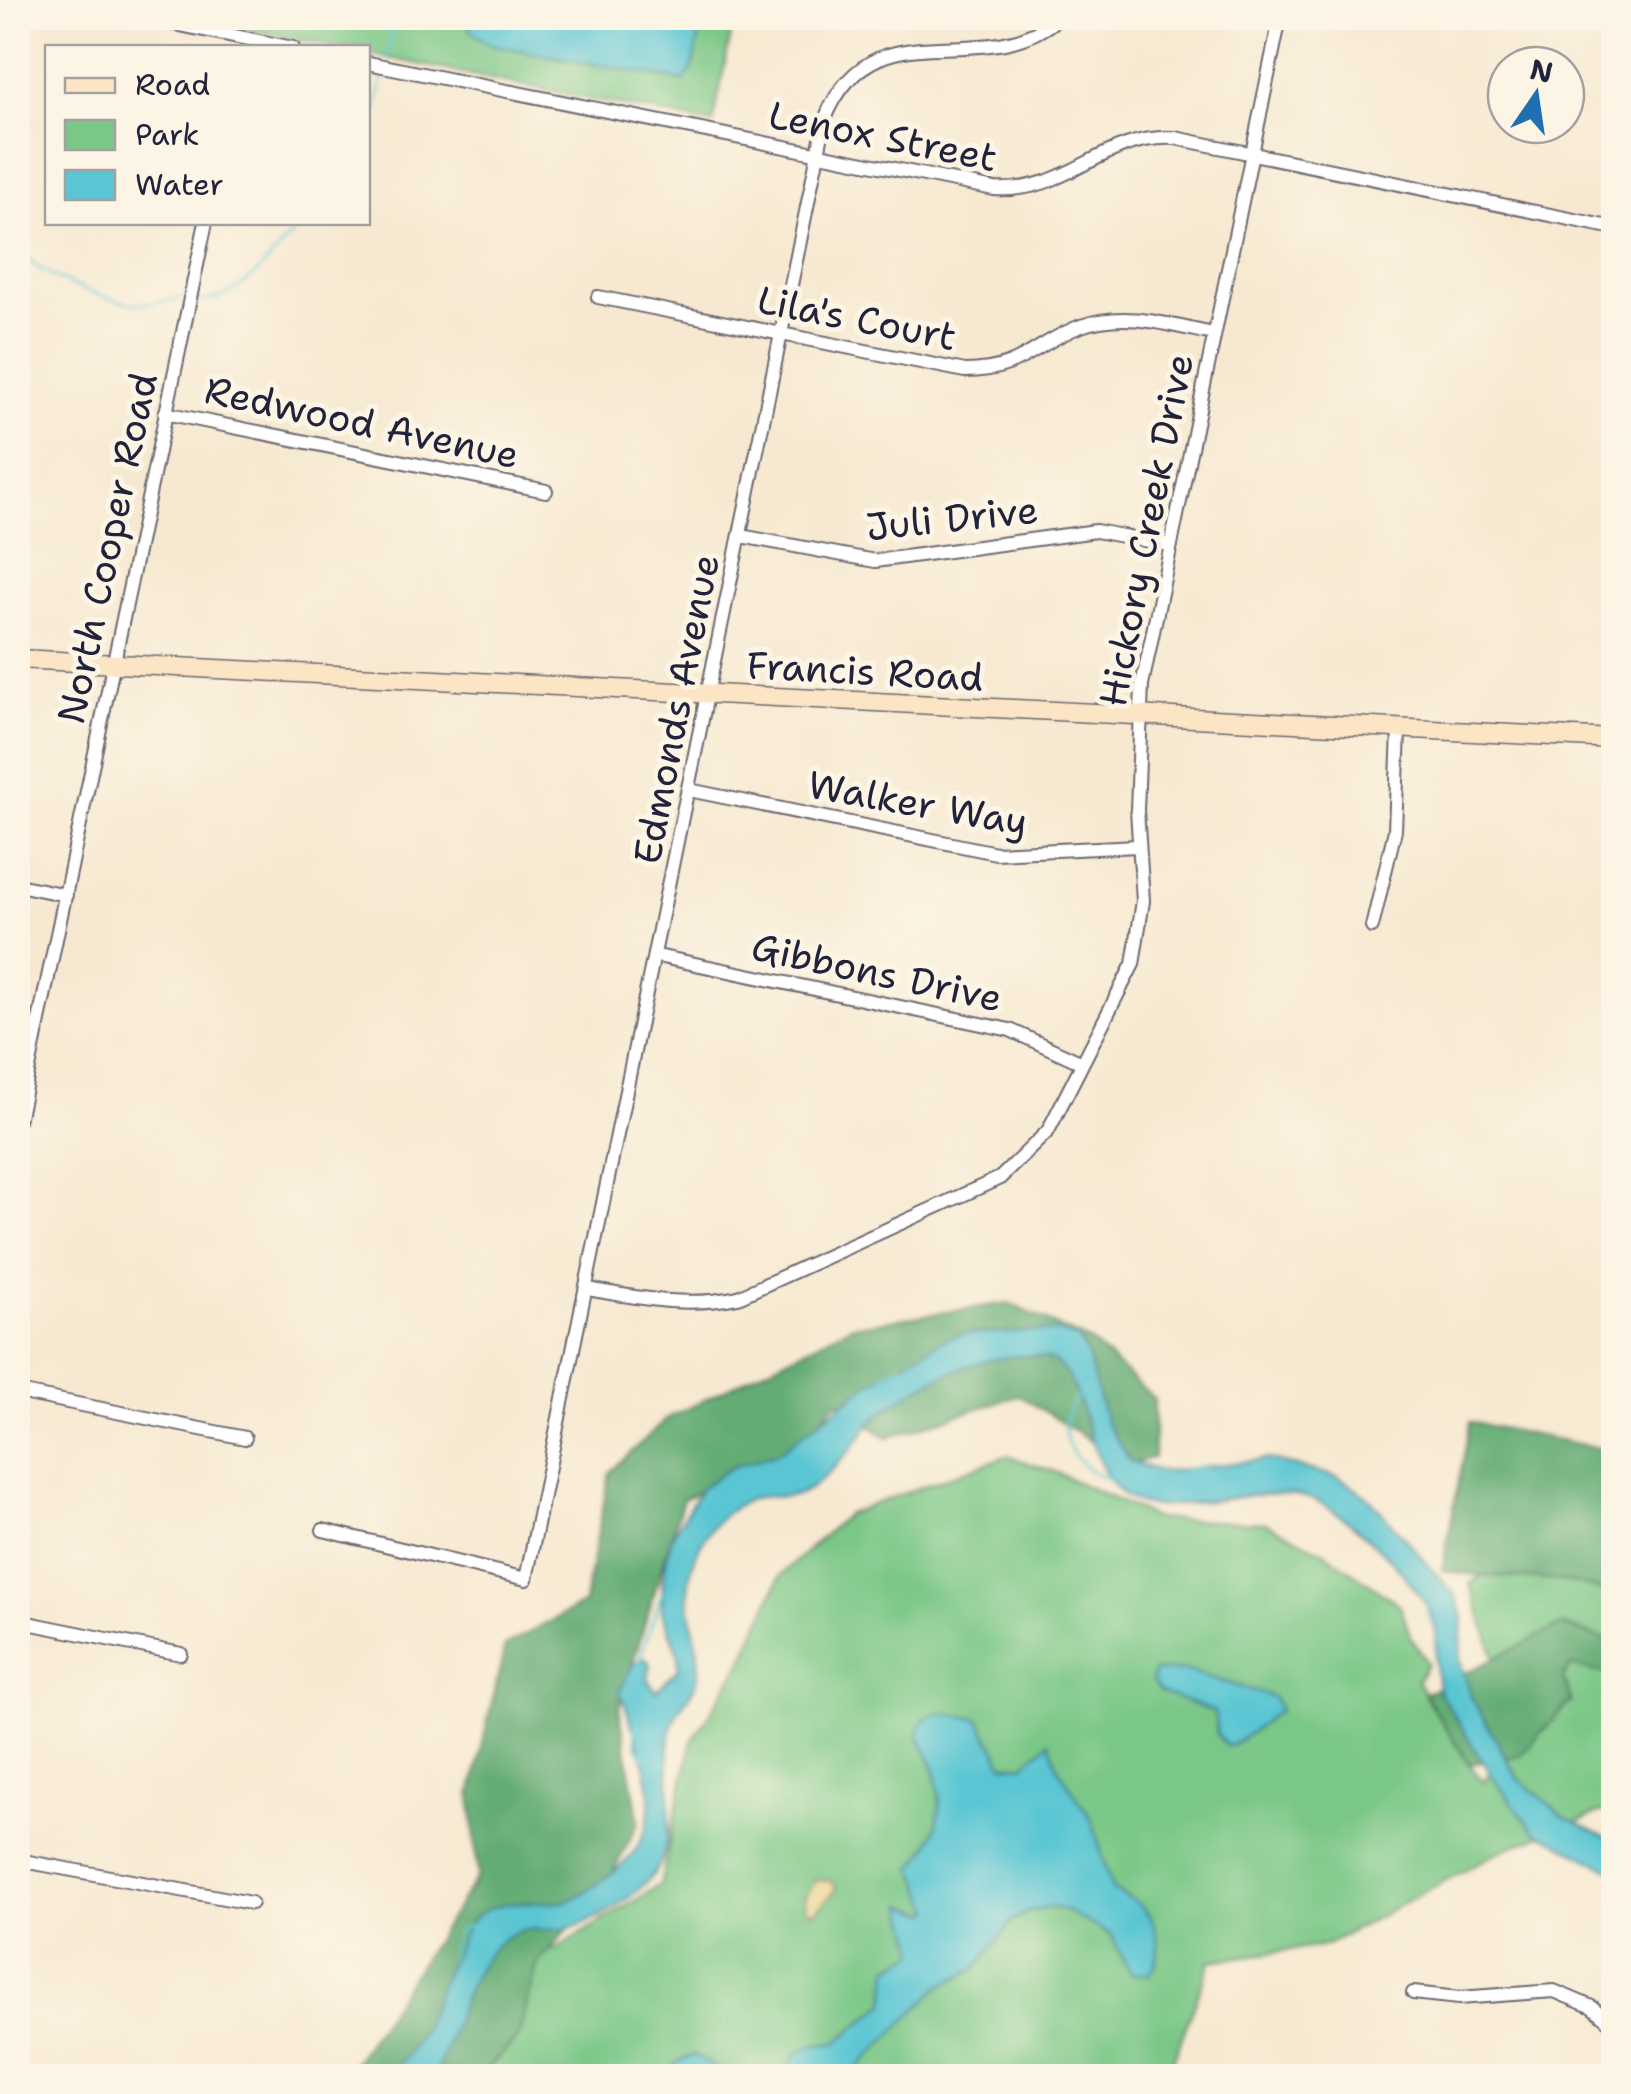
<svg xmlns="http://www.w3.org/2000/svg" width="1631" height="2094" font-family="'Shantell Sans',sans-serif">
<rect width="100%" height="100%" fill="#fcf5e5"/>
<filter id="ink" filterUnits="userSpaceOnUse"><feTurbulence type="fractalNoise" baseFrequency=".01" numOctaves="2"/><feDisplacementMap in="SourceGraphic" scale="20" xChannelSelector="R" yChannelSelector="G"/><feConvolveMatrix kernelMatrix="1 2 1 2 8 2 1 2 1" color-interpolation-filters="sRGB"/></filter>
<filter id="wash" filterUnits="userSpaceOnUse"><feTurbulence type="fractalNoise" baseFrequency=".0048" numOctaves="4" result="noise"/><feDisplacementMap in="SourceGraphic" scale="40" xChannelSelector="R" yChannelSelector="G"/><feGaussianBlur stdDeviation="2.25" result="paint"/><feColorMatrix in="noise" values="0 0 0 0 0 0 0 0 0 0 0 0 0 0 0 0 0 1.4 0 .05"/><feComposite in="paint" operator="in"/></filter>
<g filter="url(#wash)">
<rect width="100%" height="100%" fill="#f7e9d1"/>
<!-- green -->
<g fill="#7ac787" stroke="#4e7461" stroke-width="2.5">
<path d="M189,18H734L713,124L368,54V48L335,47Z"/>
<path d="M1006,1456L1053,1471L1157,1519L1266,1523L1326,1553L1400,1605L1410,1636L1428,1663L1417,1681L1482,1783L1521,1736L1470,1584L1491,1569L1613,1589V1808L1500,1851L1326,1945L1211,1961L1172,2063L1180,2076H459L508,1964L561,1946L660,1885L692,1741L741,1664L781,1575L847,1514Z"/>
</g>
<!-- forest -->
<g fill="#63ac74" stroke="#426758" stroke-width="2.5">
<path d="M1008,1303L1091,1342L1154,1399V1457L1118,1468L1098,1446L1019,1395L887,1438L837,1401L796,1448L683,1499L619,1708L639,1822L605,1887L538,1963L518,2038L480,2076H345L478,1876L471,1795L505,1646L584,1603L610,1472L668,1418L851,1326Z"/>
<path d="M1470,1422L1613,1451V1595C1551,1570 1502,1583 1442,1570Z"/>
<path d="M1561,1625L1613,1642V1675L1571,1666L1563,1678L1571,1701L1519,1756L1469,1764L1424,1694Z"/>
</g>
<!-- sand -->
<path fill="#eeda9e" stroke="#887e6c" stroke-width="2.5" d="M816,1880L831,1881L837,1889L815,1912L807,1909L804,1898Z"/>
<!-- water -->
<g fill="#5ac6d3" stroke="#3e7487" stroke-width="2.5">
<path d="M467,18H703L692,70L683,81L489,44L470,30Z"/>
<path d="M1055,1331L1078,1338L1087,1355L1106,1423L1131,1462L1163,1472L1267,1459L1338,1477L1369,1498L1455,1595L1463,1617L1460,1660L1471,1697L1518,1778L1565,1817L1608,1838L1613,1845V1871L1534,1831L1491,1775L1440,1693C1431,1668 1440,1640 1433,1618C1427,1601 1395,1563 1382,1551C1308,1483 1304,1490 1207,1501C1187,1503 1169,1508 1148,1505C1077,1495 1096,1365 1041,1357C989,1350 924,1380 883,1411C867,1423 859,1442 845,1456C832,1470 817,1487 799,1494C789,1498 777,1496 766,1496C739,1497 713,1521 701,1544C674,1597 698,1621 699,1668C699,1693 674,1707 671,1728C662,1772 683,1840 651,1877C633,1898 600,1919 573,1927C537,1937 522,1915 489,1953C458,1990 455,2036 434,2076H384C429,2046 429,1999 455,1953C461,1942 463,1928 473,1919C495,1898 531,1903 560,1902C577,1901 593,1886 607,1877C682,1826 641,1757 620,1690L633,1664L645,1658L650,1664L648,1680L656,1691L678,1670L679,1656L662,1612L663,1577L671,1538L701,1488L732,1467L776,1454L869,1384L945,1339L962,1334Z"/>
<path d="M1185,1670L1264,1694L1274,1698L1280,1710C1264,1719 1241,1745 1226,1746L1217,1734L1214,1712L1160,1692L1152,1682L1154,1671Z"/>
<path d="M937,1713L978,1718L1004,1765H1023L1049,1742L1058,1768L1092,1820L1112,1889C1121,1895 1133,1899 1141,1906C1158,1922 1164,1955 1150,1974H1131L1111,1935L1064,1910L1050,1907L1026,1913L1012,1921L976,1969L940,1986L850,2076H789L795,2055L811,2046L836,2043L886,2003L889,1968L917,1952L904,1905L929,1913L932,1909L913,1868C938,1838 947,1806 933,1767C929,1754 920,1744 918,1731L924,1719Z"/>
<path d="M694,2055L715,2068L714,2076H667L676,2063Z"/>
</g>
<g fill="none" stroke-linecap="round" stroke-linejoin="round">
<!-- stream -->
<g stroke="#5ac6d3" stroke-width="2.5">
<path d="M386,58L396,18"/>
<path d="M368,124L376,111L383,75"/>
<path d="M18,253C46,277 97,298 135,304C146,305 168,300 181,298"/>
<path d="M198,300C238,305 278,251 301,222"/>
<path d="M882,1375L901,1365"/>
<path d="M1077,1397C1049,1429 1073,1470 1112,1479"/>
<path d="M1182,1471L1203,1467"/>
<path d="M1426,1610L1432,1625"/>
<path d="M639,1661L662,1593"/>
<path d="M634,1728L636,1745L644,1758"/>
<path d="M450,1960L458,1931L469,1926"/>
</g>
</g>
</g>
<g filter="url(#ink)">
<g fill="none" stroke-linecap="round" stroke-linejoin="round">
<defs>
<g id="street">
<path d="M145,18L293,48"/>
<path d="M368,63L994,189C1068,194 1102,134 1175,138L1614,228"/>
<path d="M598,297L965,371C1023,371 1034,343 1081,326C1125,310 1169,325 1213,334"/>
<path d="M165,413L546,491"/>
<path d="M741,536L875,561L1096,531L1170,545"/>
<path d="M689,790L996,853L1138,846"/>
<path d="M18,885L66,895"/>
<path d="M1372,927L1395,830L1399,731"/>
<path d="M657,956L1010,1030L1080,1062"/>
<path d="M18,1121L206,222"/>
<path d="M587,1289C640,1298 685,1308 738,1297L1000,1178L1048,1131L1133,964L1143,901L1137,810L1142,685L1280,18"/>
<path d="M18,1392L245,1438"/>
<path d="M323,1530L526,1579L825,119C873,0 982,83 1058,18"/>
<path d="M18,1621L181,1654"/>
<path d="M18,1860L251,1903"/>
<path d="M1413,1993L1459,1998L1554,1991L1592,2007L1614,2025"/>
</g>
<path id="secondary" d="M18,659L1614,739"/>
</defs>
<!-- street casing -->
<use href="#street" stroke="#6d6870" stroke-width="16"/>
<!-- secondary casing -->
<use href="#secondary" stroke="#6d6870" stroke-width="21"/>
<!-- street -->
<use href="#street" stroke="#fff" stroke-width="12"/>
<!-- secondary -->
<use href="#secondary" stroke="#fce5c4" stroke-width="18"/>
</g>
</g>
<g text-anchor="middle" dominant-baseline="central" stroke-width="10" stroke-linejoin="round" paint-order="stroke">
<!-- street labels -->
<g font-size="38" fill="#22223b" stroke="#fcf5e5">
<text transform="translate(883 136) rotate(11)">Lenox Street</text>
<text transform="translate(857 318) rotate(11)">Lila's Court</text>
<text transform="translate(362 422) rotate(12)">Redwood Avenue</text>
<text transform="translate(952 518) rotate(-6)">Juli Drive</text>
<text transform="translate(1146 530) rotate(-79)">Hickory Creek Drive</text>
<text transform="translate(107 548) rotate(-78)">North Cooper Road</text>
<text transform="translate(865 671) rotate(3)">Francis Road</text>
<text transform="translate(676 709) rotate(-79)">Edmonds Avenue</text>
<text transform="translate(918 803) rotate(10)">Walker Way</text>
<text transform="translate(877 972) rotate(12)">Gibbons Drive</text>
</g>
</g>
<!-- margin -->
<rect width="1631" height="2094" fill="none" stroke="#fcf5e5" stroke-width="60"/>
<!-- legend -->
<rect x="45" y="45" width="325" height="180" fill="#fcf5e5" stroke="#a5a1a1" stroke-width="2.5"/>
<rect x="65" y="78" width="50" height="15" fill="#fce5c4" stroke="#a5a1a1" stroke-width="2.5"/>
<text x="135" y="95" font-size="30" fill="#22223b">Road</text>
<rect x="65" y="120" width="50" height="30" fill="#7ac787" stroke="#a5a1a1" stroke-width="2.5"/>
<text x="135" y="145" font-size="30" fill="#22223b">Park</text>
<rect x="65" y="170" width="50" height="30" fill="#5ac6d3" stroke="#a5a1a1" stroke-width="2.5"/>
<text x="135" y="195" font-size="30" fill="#22223b">Water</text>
<!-- north arrow -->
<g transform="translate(1536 95) rotate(13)"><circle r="48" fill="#fcf5e5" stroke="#a5a1a1" stroke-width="2.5"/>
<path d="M0-8L18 38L0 25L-18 38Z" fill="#1f6fb2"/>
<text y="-15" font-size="28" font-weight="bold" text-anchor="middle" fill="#22223b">N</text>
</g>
</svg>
